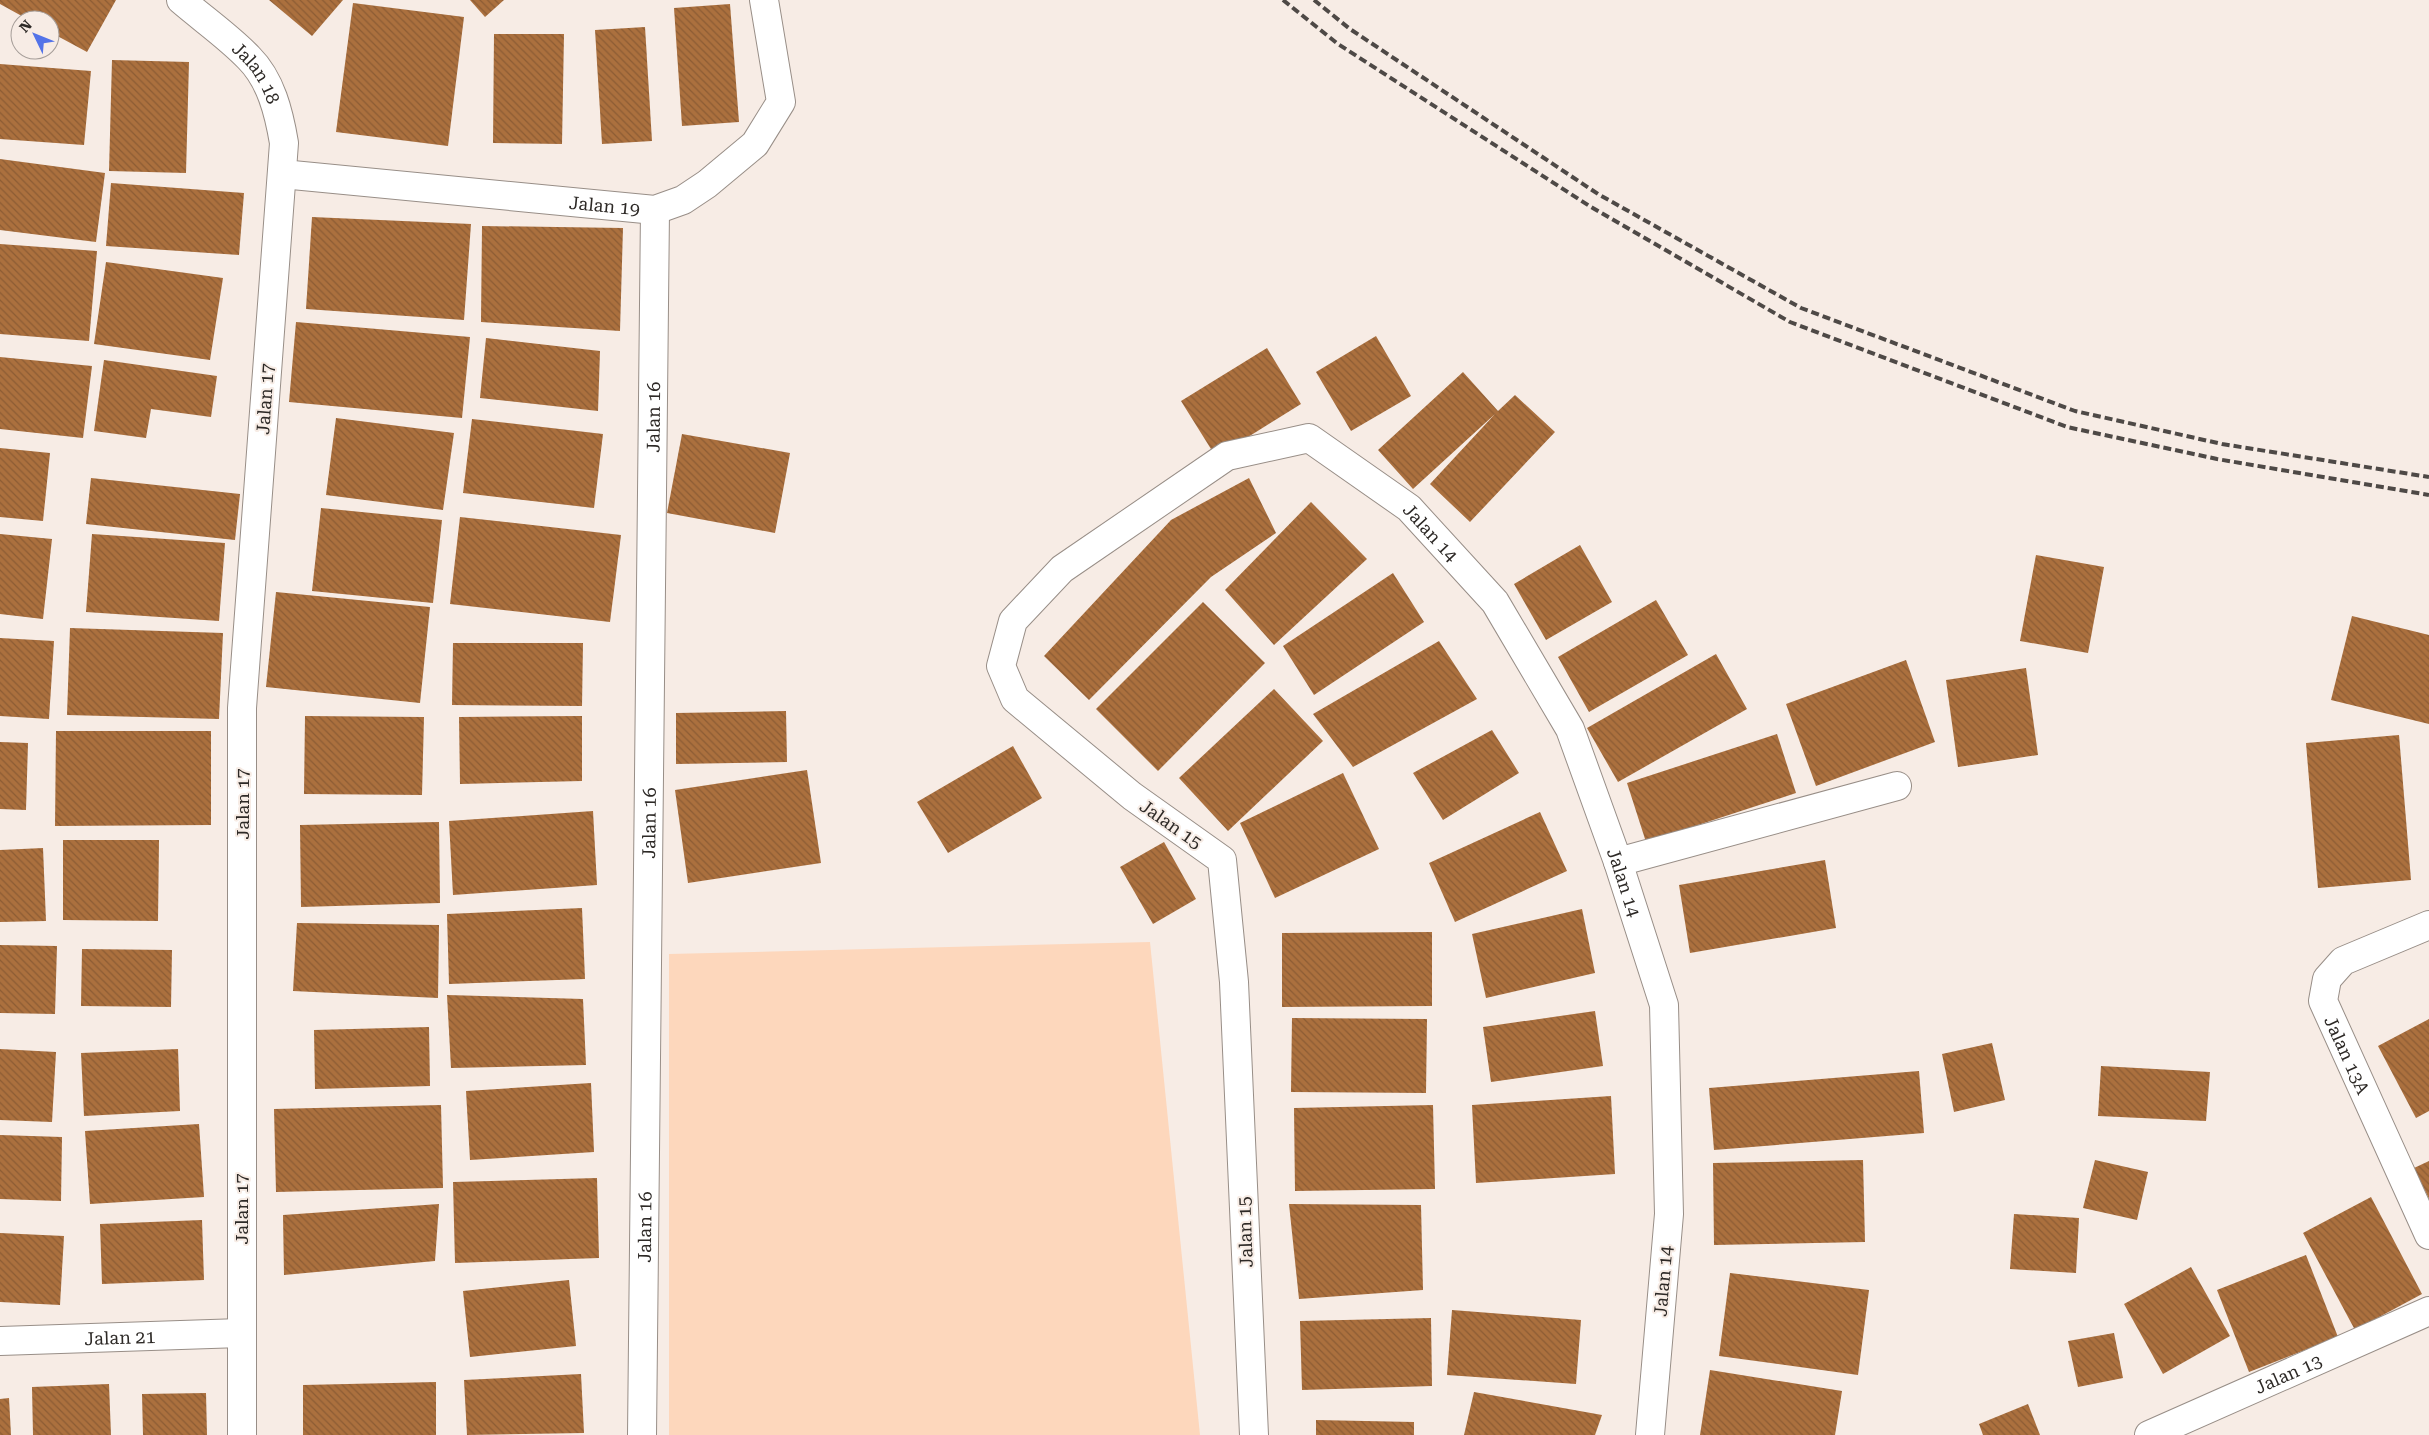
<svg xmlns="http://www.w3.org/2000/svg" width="2429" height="1435" font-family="'Roboto Serif',serif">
<defs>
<pattern id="building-back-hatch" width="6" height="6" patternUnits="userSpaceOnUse" patternTransform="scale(1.25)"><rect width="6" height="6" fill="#ab703e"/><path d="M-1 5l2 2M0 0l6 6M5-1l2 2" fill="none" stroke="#8c5c34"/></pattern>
</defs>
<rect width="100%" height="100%" fill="#f7ece5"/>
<!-- green -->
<path fill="#fdd7bc" d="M1150,942L1200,1435H669V954Z"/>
<!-- building -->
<g fill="url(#building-back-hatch)">
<path d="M0,0H116L87,52L50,32V20H29L0,4Z"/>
<path d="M269,0H343L312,36Z"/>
<path d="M470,0H504L485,17Z"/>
<path d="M353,3L464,17L448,146L336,132Z"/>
<path d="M730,4L739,122L682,126L674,8Z"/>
<path d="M645,27L652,141L602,144L595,30Z"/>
<path d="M494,34H564L562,144L493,143Z"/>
<path d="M112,60L189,62L186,173L109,171Z"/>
<path d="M0,64L91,71L84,145L0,139Z"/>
<path d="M0,159L105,173L96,242L0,230Z"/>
<path d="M111,183L244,193L239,255L106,246Z"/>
<path d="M312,217L471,224L464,320L306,309Z"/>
<path d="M482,226L623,228L620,331L481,322Z"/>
<path d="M0,244L97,251L89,341L0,334Z"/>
<path d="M106,262L223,278L210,360L94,344Z"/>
<path d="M296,322L470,337L462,418L289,402Z"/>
<path d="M1376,336L1411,396L1351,431L1316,372Z"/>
<path d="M486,338L600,351L598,411L480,398Z"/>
<path d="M1267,348L1301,404L1216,457L1181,401Z"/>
<path d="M0,357L92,366L83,438L0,429Z"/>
<path d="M104,360L217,376L211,417L151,409L146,438L94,431Z"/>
<path d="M1463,372L1498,411L1515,395L1555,432L1470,522L1430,484L1495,414L1413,489L1378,450Z"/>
<path d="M336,418L454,433L443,510L326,495Z"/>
<path d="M472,419L603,434L594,508L463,493Z"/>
<path d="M682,434L790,453L775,533L667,513Z"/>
<path d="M0,448L50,453L43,521L0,517Z"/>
<path d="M91,478L240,494L235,540L86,524Z"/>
<path d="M1249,478L1276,533L1211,577L1089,700L1044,656L1171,520Z"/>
<path d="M1311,502L1367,559L1274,645L1225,590Z"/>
<path d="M321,508L442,520L433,603L312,591Z"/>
<path d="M460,517L621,535L610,622L450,604Z"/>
<path d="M0,534L52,539L43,619L0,614Z"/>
<path d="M92,534L225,543L219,621L86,612Z"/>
<path d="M1580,545L1612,602L1546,640L1514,584Z"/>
<path d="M2036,555L2104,567L2088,653L2020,641Z"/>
<path d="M1393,573L1424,622L1314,695L1283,646Z"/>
<path d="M276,592L430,607L420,703L266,687Z"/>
<path d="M1656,600L1688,655L1589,712L1558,657Z"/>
<path d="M1203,602L1265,663L1158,771L1096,709Z"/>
<path d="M2352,616L2429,635V724L2331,700Z"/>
<path d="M70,628L223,633L219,719L67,715Z"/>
<path d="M0,638L54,641L49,719L0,716Z"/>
<path d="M1439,641L1477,699L1353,767L1313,714Z"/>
<path d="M453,643H583L582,706L452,705Z"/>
<path d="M1716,654L1747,709L1618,782L1587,728Z"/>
<path d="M1906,660L1935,742L1816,786L1786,704Z"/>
<path d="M2026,668L2038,755L1958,767L1946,680Z"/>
<path d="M1274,689L1323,741L1228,831L1179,778Z"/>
<path d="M786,711L787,762L676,764V713Z"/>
<path d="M305,716L424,717L422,795L304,794Z"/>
<path d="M582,716V781L460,784L459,717Z"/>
<path d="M1492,730L1519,773L1443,820L1413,773Z"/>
<path d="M56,731H211V825L55,826Z"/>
<path d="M1777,734L1796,793L1646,842L1627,783Z"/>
<path d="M2399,735L2411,880L2318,888L2306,743Z"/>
<path d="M0,742L28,743L26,810L0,809Z"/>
<path d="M1013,746L1042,798L948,853L917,802Z"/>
<path d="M807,770L821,863L688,883L675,790Z"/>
<path d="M1343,773L1379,849L1275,898L1240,823Z"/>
<path d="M593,811L597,885L453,895L449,821Z"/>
<path d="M1540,812L1567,871L1455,922L1429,863Z"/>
<path d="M439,822L440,903L301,907L300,825Z"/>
<path d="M63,840H159L158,921L63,920Z"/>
<path d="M1164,842L1196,899L1153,924L1120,867Z"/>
<path d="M43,848L46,921L0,922V850Z"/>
<path d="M1825,860L1836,928L1690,953L1679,885Z"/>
<path d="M582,908L585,979L449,984L447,914Z"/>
<path d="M1582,909L1595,973L1486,998L1472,934Z"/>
<path d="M297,923L439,925L438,998L293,991Z"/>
<path d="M1432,932V1006L1282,1007V933Z"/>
<path d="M0,945L57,946L55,1014L0,1013Z"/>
<path d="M82,949L172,950L171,1007L81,1006Z"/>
<path d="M447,995L583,999L586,1065L451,1068Z"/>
<path d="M1595,1011L1603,1066L1491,1082L1483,1027Z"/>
<path d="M1292,1018L1427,1019L1426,1093L1291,1092Z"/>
<path d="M2429,1019V1111L2416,1118L2378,1046Z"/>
<path d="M429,1027L430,1086L315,1089L314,1030Z"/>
<path d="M1992,1043L2005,1100L1954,1112L1942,1054Z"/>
<path d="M0,1049L56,1052L52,1122L0,1120Z"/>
<path d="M178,1049L180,1111L84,1116L81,1053Z"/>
<path d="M2101,1066L2210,1072L2206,1121L2098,1116Z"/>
<path d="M1919,1071L1924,1133L1714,1150L1709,1088Z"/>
<path d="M591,1083L594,1152L470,1160L466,1091Z"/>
<path d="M1611,1096L1615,1174L1476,1183L1472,1105Z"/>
<path d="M441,1105L443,1188L276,1192L274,1109Z"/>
<path d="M1433,1105L1435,1189L1295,1191L1294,1108Z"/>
<path d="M199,1124L204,1197L90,1204L85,1131Z"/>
<path d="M0,1135L62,1137L61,1201L0,1199Z"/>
<path d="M1863,1160L1865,1242L1714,1245L1713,1163Z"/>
<path d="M2095,1160L2148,1172L2137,1220L2083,1208Z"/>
<path d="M2429,1161V1199L2414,1168Z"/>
<path d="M597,1178L599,1258L455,1263L453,1182Z"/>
<path d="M2371,1197L2422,1294L2355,1330L2303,1233Z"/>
<path d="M439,1204L435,1261L284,1275L283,1215Z"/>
<path d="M1289,1204L1421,1205L1423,1290L1299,1299Z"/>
<path d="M2014,1214L2079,1218L2076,1273L2010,1269Z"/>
<path d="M202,1220L204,1280L102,1284L100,1224Z"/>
<path d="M0,1233L64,1236L60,1305L0,1302Z"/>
<path d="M2306,1255L2338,1337L2249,1372L2217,1290Z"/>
<path d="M2191,1267L2230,1336L2163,1374L2124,1304Z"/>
<path d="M1730,1273L1869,1290L1858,1375L1719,1356Z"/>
<path d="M569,1280L576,1346L470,1357L463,1291Z"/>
<path d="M1452,1310L1581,1320L1576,1384L1447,1375Z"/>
<path d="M1431,1318L1432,1386L1302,1390L1300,1321Z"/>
<path d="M2114,1333L2123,1378L2078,1387L2068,1341Z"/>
<path d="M1710,1370L1842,1391L1835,1435H1700Z"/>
<path d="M581,1374L584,1433L467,1435L464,1380Z"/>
<path d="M436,1382V1435H303V1385Z"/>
<path d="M109,1384L111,1435H33L32,1387Z"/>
<path d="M1474,1392L1602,1415L1595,1435H1464Z"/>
<path d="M206,1393L207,1435H143L142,1394Z"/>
<path d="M9,1398L11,1435H0V1399Z"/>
<path d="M2028,1404L2040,1435H1983L1979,1424Z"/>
<path d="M1316,1420L1414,1422V1435H1316Z"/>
</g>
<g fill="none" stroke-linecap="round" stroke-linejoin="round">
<defs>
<g id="minor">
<path id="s1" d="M181,0C203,19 229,37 249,58C271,80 279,113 284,143L242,708V1435"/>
<path id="s2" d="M282,174L655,210L683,200L707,184L755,144L781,102L764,0"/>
<path d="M1618,862L1897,786"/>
<path id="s3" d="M2429,925L2343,961L2327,979L2323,1001L2429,1235"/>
<path id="s4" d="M0,1341L241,1333"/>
<path id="s5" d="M642,1435L655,210"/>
<path id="s6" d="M1254,1435L1234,982L1222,860L1132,796L1015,699L1001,666L1013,621L1062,569L1227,456L1309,438L1409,508L1495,602L1570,729L1618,862L1664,1005L1669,1214L1650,1435"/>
</g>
<g id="tertiary">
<path id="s7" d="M2149,1435L2429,1311"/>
</g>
</defs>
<!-- minor casing -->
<use href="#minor" stroke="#988e87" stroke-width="30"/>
<!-- tertiary casing -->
<use href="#tertiary" stroke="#988e87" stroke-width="30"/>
<!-- minor -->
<use href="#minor" stroke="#fff" stroke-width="28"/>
<!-- tertiary -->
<use href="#tertiary" stroke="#fff" stroke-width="28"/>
<!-- rail -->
<g stroke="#4e4946" stroke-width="4" stroke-dasharray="8 4" stroke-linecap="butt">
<path d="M1283,0L1338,44L1591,207L1790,322L2067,427L2217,459L2429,495"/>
<path d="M1314,0L1350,29L1598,194L1801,308L2075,411L2222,444L2429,477"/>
</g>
</g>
<g text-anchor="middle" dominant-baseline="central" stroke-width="4" stroke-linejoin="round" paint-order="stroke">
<!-- street labels -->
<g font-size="18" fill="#2d2926" stroke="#f7ece5">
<text stroke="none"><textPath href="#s1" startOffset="106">Jalan 18</textPath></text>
<text stroke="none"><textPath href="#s2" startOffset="324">Jalan 19</textPath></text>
<text transform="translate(265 399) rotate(-86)">Jalan 17</text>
<text stroke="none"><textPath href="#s5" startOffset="1018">Jalan 16</textPath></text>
<text stroke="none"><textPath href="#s6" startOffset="1431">Jalan 14</textPath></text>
<text transform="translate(242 804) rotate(-90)">Jalan 17</text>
<text stroke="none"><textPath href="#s5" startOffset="612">Jalan 16</textPath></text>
<text transform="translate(1171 824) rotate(35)">Jalan 15</text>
<text stroke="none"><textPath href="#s6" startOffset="1836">Jalan 14</textPath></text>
<text stroke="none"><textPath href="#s3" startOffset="199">Jalan 13A</textPath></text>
<text transform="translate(241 1209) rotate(-90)">Jalan 17</text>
<text stroke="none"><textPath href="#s5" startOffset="208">Jalan 16</textPath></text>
<text transform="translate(1245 1232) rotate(-92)">Jalan 15</text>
<text transform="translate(1663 1281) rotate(-85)">Jalan 14</text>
<text stroke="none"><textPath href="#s4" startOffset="120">Jalan 21</textPath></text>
<text stroke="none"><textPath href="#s7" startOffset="152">Jalan 13</textPath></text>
</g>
</g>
<!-- north arrow -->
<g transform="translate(35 35) rotate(313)"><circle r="24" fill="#f7ece5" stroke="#a69e99"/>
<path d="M0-4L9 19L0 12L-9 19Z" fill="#5373e8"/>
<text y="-8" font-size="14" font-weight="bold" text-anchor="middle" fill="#2d2926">N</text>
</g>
</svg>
